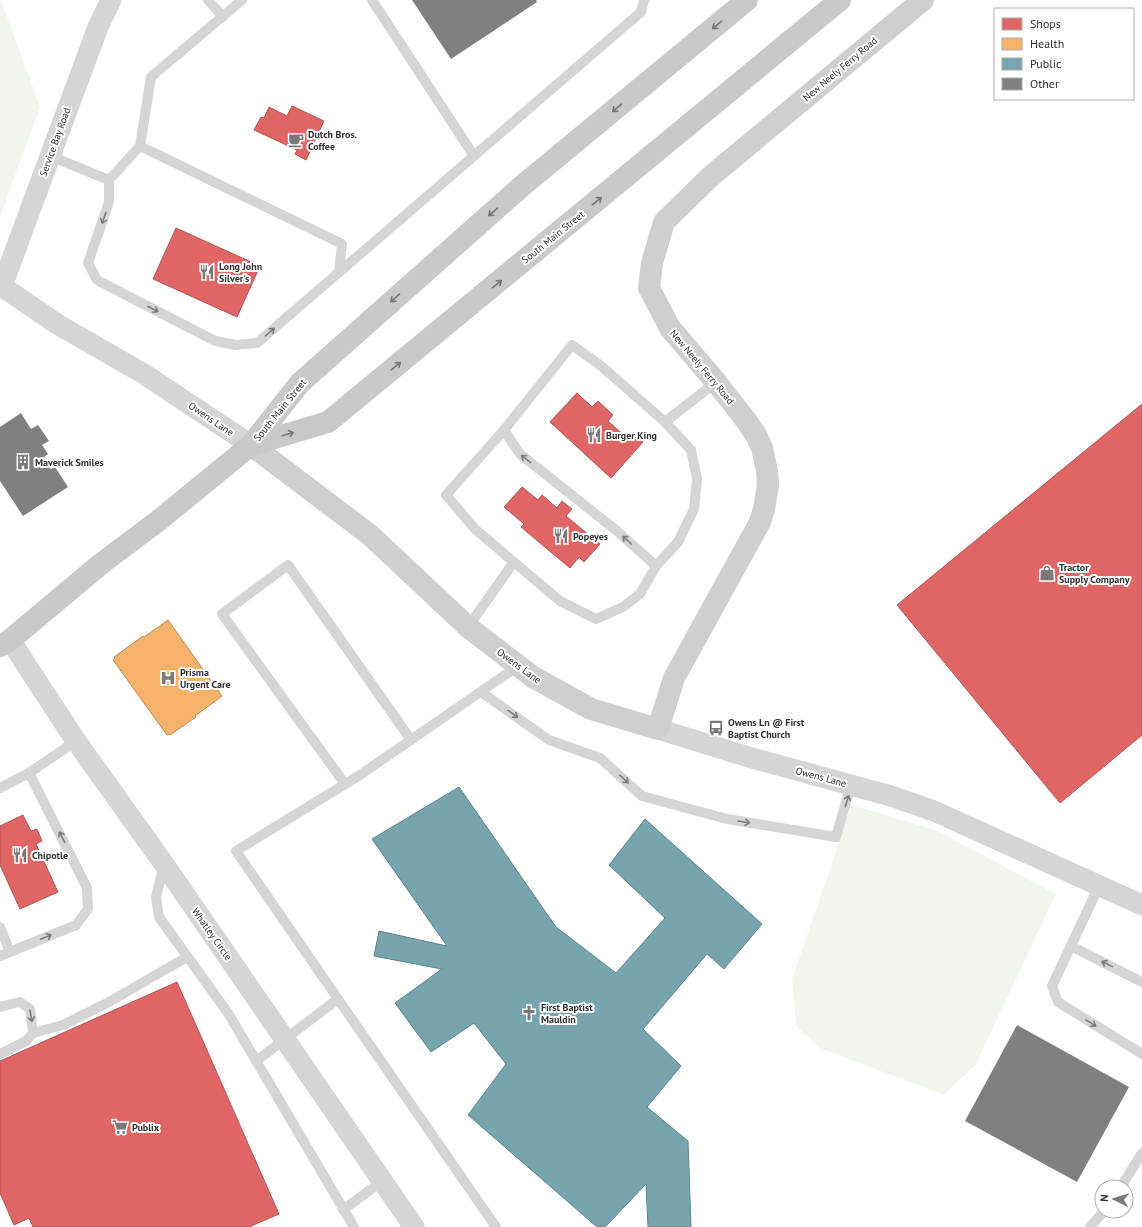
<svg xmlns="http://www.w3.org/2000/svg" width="1142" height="1227" font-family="'PT Sans',sans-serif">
<rect width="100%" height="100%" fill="#fff"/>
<!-- green -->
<g fill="#f0f6ed">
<path d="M0,0H1L40,107L0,217Z"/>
<path d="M852,805L938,831L1056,894L976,1064L944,1095L819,1048L796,1026L792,979Z"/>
</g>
<!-- shops -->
<g fill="#e06666" stroke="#ac5656">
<path d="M292,106L324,121L306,160L295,154L297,150L254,130L261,117L264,118L269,107L287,116Z"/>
<path d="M176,228L260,266L237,317L153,279Z"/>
<path d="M577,393L592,407L598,401L613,415L608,421L627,438L632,433L643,442L611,478L550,422Z"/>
<path d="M1142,404V735L1060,803L897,605Z"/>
<path d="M522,487L538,500L542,495L557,508L562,501L572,509L566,516L600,544L584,562L579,557L570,568L521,527L524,524L504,507Z"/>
<path d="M23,815L31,831L37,829L42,841L36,844L58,892L20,909L0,865V826Z"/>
<path d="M177,982L279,1214L249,1227H33L29,1218L14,1225L0,1193V1061Z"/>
</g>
<!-- health -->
<path fill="#f6b26b" stroke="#bb8b5a" d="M168,620L222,696L195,716L196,717L170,735V734L167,735L113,660L115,658L114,657L143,636L144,637Z"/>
<!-- public -->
<path fill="#76a5af" stroke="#618289" d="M459,787L556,927L616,973L665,918L609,865L645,819L762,924L724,969L707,954L643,1029L681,1066L647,1107L688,1141L691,1227H648L646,1184L605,1227H597L468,1115L506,1064L474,1023L431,1052L395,1003L442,969L374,956L379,931L447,946L372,839Z"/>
<!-- building -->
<g fill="#808080">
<path d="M412,0H536L537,2L451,59Z"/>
<path d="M21,413L31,429L38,425L49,441L42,445L48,454L43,458L51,469L55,467L68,487L23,516L0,481V427Z"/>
<path d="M1017,1025L1129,1087L1077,1182L965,1121Z"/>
</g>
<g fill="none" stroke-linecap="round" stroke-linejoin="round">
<!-- lane -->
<g stroke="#d5d5d5" stroke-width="10">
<path d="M208,0L223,17"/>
<path d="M242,0L151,77L140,146L109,180V202L88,263L97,280L215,341L236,345L257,343L641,12L644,0"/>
<path d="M372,0L474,156"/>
<path d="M140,146L342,244L339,272"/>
<path d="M50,156L109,180"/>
<path d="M572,345L600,365L665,422L691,450L697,479L694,509L678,542L656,566L640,594L623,607L596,619L560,601L475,529L446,495L504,430Z"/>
<path d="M665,422L716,382"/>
<path d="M504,430L520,454L617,531L656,566"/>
<path d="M468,627L514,562"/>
<path d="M481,692L549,740L600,758L642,796L727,819L836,837L851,785"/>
<path d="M345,784L222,614L288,565L411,740"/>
<path d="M0,788L29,773L76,741"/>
<path d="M164,864L156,897L159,917L228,1013L354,1227"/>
<path d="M1099,886L1052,986L1058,1002L1142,1054"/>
<path d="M0,927L10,952"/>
<path d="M1071,946L1142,982"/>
<path d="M0,956L76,925L88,909L87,888L29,773"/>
<path d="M338,999L496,1227"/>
<path d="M0,1007L20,1002L30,1009L33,1033L26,1041L0,1054"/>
<path d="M33,1033L63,1025L109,1002L187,957"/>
<path d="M256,1061L338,999L236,851L360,775L518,666"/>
<path d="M1121,1187L1142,1153"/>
<path d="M343,1210L382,1181"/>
<path d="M1090,1227L1104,1211"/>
</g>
<!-- street -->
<g stroke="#d5d5d5" stroke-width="21">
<path d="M0,285L57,324L144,374L251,445"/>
<path d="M2,286L98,27L111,0"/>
<path d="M10,640L76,741L164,864L414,1227"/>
<path d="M658,729L752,758L891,796L934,811L1142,905"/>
</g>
<!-- secondary -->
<path stroke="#cfcfcf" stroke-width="22" d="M251,445L370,535L468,627L533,677L591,709L658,729L674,678L760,522L764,509L768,485L767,471L762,448L756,435L745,419L716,382L670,328L649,288L652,263L664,222L710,177L923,0"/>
<!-- primary -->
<g stroke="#c9c9c9" stroke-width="22">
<path d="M251,445L328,422L840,0"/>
<path d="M0,646L10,640L102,563L158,521L251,445L300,383L522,186L747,0"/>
</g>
</g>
<!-- one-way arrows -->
<defs><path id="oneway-shaft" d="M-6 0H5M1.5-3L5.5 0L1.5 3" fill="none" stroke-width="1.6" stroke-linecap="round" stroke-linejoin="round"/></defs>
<g stroke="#757575">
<use href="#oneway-shaft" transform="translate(717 25) rotate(140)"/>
<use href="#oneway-shaft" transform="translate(617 108) rotate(140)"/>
<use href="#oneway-shaft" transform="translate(597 201) rotate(-39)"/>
<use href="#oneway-shaft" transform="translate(493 212) rotate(139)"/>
<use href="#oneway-shaft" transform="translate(497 284) rotate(-39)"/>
<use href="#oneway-shaft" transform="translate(395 298) rotate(139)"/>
<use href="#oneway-shaft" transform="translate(396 366) rotate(-39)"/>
<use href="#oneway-shaft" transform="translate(288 434) rotate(-17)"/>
</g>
<g stroke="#7b7b7b">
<use href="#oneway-shaft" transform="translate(104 218) rotate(109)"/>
<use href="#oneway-shaft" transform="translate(153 309) rotate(27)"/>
<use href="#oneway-shaft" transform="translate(270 332) rotate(-41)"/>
<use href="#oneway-shaft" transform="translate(526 459) rotate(-142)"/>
<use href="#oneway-shaft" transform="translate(627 540) rotate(-138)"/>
<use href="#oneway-shaft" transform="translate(513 714) rotate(36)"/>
<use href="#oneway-shaft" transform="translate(624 779) rotate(42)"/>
<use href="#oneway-shaft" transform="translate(847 801) rotate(-73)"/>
<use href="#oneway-shaft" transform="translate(744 822) rotate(9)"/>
<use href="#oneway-shaft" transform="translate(62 837) rotate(-117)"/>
<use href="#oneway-shaft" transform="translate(46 937) rotate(-22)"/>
<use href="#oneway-shaft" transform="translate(1107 964) rotate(-154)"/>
<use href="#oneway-shaft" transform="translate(31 1016) rotate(80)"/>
<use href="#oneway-shaft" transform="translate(1091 1023) rotate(32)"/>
</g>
<!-- icons -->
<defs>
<symbol id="cafe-bare" viewBox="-9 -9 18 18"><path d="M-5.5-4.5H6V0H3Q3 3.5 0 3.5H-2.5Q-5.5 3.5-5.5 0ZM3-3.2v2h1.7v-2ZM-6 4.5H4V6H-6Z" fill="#797979" stroke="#fff" stroke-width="2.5" paint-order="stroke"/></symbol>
<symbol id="restaurant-bare" viewBox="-9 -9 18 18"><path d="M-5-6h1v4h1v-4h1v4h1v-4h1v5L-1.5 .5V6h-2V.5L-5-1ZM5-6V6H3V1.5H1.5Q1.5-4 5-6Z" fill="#797979" stroke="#fff" stroke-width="2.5" paint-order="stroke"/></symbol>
<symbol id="building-bare" viewBox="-9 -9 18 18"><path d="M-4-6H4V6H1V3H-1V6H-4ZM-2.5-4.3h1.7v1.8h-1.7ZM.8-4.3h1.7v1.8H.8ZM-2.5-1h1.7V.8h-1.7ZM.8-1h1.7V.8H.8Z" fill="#797979" stroke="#fff" stroke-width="2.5" paint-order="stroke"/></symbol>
<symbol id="shop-bare" viewBox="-9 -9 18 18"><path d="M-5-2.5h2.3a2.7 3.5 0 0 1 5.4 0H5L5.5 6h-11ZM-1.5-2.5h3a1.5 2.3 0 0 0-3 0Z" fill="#797979" stroke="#fff" stroke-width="2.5" paint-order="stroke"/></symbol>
<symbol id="hospital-bare" viewBox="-9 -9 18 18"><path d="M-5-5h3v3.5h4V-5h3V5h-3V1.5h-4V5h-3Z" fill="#797979" stroke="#fff" stroke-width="2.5" paint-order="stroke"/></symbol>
<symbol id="bus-bare" viewBox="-9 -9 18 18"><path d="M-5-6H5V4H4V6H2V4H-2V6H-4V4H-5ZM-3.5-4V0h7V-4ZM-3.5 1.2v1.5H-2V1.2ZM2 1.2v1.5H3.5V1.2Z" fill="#797979" stroke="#fff" stroke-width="2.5" paint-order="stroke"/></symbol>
<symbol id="church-bare" viewBox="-9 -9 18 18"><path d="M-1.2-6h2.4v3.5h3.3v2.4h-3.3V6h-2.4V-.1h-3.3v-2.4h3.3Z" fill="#797979" stroke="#fff" stroke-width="2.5" paint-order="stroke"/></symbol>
<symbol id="supermarket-bare" viewBox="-9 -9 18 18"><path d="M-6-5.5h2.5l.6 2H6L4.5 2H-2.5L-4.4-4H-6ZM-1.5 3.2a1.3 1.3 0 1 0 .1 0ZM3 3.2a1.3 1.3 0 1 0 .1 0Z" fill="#797979" stroke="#fff" stroke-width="2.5" paint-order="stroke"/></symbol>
</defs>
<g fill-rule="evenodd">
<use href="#cafe-bare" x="285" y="129" width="22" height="22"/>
<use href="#restaurant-bare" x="196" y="261" width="22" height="22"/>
<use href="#restaurant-bare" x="583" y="424" width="22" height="22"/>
<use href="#building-bare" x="12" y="451" width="22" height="22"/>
<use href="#restaurant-bare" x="550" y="525" width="22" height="22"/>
<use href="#shop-bare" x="1036" y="562" width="22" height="22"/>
<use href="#hospital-bare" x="157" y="667" width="22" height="22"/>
<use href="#bus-bare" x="705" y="717" width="22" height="22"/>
<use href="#restaurant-bare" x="9" y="844" width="22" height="22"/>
<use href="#church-bare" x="518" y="1002" width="22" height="22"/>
<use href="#supermarket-bare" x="109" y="1116" width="22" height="22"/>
</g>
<g text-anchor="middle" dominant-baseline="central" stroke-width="4" stroke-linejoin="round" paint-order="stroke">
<!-- street labels -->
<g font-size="10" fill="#313131" stroke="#fff">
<text transform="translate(840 69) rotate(-40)">New Neely Ferry Road</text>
<text transform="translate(55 142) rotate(-70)">Service Bay Road</text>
<text transform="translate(553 237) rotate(-39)">South Main Street</text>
<text transform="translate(702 367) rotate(50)">New Neely Ferry Road</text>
<text transform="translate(280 410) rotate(-51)">South Main Street</text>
<text transform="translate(211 419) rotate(34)">Owens Lane</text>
<text transform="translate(519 666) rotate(36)">Owens Lane</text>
<text transform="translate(821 777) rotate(15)">Owens Lane</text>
<text transform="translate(212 934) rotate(55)">Whatley Circle</text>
</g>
<!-- poi labels -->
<g font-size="10" font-weight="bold" fill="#313131" stroke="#fff" text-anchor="start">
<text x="308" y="134">Dutch Bros.<tspan x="308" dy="12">Coffee</tspan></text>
<text x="219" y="266">Long John<tspan x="219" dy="12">Silver's</tspan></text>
<text x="606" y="435">Burger King</text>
<text x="35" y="462">Maverick Smiles</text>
<text x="573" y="536">Popeyes</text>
<text x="1059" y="567">Tractor<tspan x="1059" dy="12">Supply Company</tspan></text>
<text x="180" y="672">Prisma<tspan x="180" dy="12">Urgent Care</tspan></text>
<text x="728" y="722">Owens Ln @ First<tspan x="728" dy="12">Baptist Church</tspan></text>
<text x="32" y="855">Chipotle</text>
<text x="541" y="1007">First Baptist<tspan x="541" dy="12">Mauldin</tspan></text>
<text x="132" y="1127">Publix</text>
</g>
</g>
<!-- legend -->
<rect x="994" y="8" width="140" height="92" fill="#ffffff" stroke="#adadad"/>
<rect x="1002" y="18" width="20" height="12" fill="#e06666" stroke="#adadad"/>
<text x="1030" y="28" font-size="12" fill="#313131">Shops</text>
<rect x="1002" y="38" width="20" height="12" fill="#f6b26b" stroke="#adadad"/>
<text x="1030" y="48" font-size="12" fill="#313131">Health</text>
<rect x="1002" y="58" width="20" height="12" fill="#76a5af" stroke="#adadad"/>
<text x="1030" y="68" font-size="12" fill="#313131">Public</text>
<rect x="1002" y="78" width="20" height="12" fill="#808080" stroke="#adadad"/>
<text x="1030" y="88" font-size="12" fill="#313131">Other</text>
<!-- north arrow -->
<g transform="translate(1114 1199) rotate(275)"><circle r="19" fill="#ffffff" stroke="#adadad"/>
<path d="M0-3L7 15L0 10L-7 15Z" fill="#797979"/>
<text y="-6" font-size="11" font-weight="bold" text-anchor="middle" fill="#313131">N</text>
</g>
</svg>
